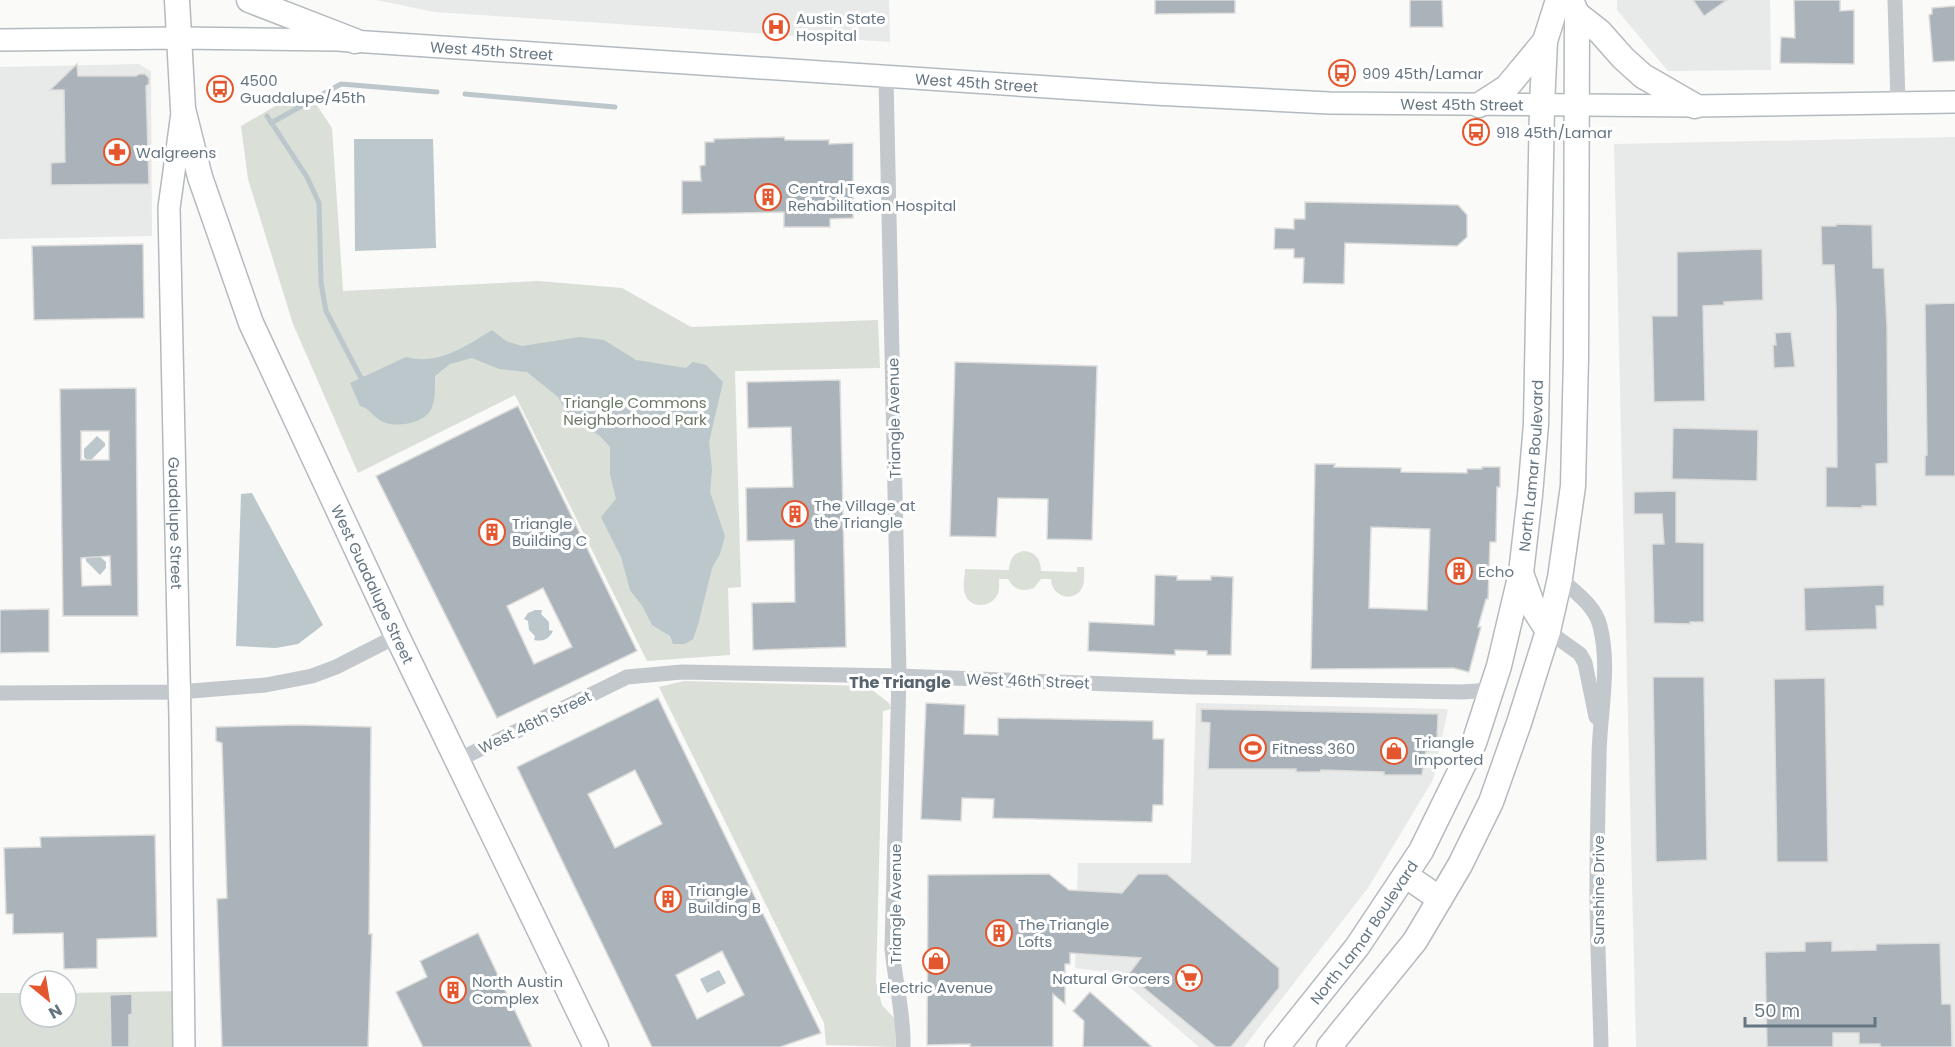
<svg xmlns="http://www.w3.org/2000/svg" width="1955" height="1047" font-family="Poppins,sans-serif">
<rect width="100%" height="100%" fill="#fafaf8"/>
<!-- built -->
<g fill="#e8e9e9">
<path d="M376,0H889L890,42L434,12Z"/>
<path d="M1617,0H1770L1771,70L1668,71L1617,10Z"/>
<path d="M139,64L151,71L152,236L0,239V67Z"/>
<path d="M1955,137V1047H1636L1614,144Z"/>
<path d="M1196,703L1448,709L1433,780L1368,888L1244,1047H1199L1113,973L1075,968L1078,863H1191Z"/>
</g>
<!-- green -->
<g fill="#dadfd7">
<path d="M308,92L332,128L343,291L538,281L622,288L691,327L878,320L880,368L735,371L741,587L728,588L730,655L647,661L515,395L358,473L293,324L248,179L241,126L277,105Z"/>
<path d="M1024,551C1036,552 1041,560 1041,571L1077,572V567H1084C1084,574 1085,582 1082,588C1073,604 1051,596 1051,579H1041L1034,588C1022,592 1014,590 1008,579H999C999,585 1000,592 996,597C989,608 969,608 965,594C962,587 965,576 965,569L1009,570C1010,559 1013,553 1024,551Z"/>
<path d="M684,681L867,686L889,703L891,709L883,711L876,982L882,1005L895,1019V1047L826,1045L824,1023L659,687Z"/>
<path d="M184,991V1047H0V993H30V1017H66V993Z"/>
</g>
<!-- water -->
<g fill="#bbc7cb">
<path d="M354,139H433L436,248L355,251Z"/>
<path d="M492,330L506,341L522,346L580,337L604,340L636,360L686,368L693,362L706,365L723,382L709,442L712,469L710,492L725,536L720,554L712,568L698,625L693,639L685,644H673L670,636L652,625L643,607L630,590L621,557L601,517L616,499L610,474V447L599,435L571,420L558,397L527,372L499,369L472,358L450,364L435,376C435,403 436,419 405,424C396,425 386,425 378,419C371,414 369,408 360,406L350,383L406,357C438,366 466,346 492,330Z"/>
<path d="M97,436L105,443V446L89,462L84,457V449Z"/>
<path d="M252,493L323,625L298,644L276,648L236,646L241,494Z"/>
<path d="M91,548L106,562V568L100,575L86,561V554Z"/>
<path d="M535,610H542L541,614L549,622V630L553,631C549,639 543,642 534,640L535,636L529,630L528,621L524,619L528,613Z"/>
<path d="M719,970L726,983L707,993L700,979Z"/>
</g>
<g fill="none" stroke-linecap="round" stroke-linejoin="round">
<!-- stream -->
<g stroke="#bbc7cb" stroke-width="5">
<path d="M465,94L615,107"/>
<path d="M267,116L307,177L319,203L321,283L326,311L361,378L365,380"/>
<path d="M271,123L341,84L437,92"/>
</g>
</g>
<!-- building -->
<g fill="#aab3b9" stroke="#dcdcda" stroke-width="1.5" fill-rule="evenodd">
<path d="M1155,0H1235V13L1155,14Z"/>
<path d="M1410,0H1442L1443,27H1410Z"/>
<path d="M1693,0H1727L1704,16Z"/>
<path d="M1794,0H1840V11L1854,10V64L1780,63L1781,37L1795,38Z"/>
<path d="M1955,6V61L1933,62L1929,15L1932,14V8Z"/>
<path d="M77,64L78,76H136L139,74H145L149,78V84L146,86L149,184L51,185V163L65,162L64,90H50Z"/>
<path d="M784,137L785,140H829V144L853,143V218L830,219V227H784V212L682,214V181H701L700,166L705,165V142H714V139Z"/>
<path d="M1305,202L1458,205L1467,215V237L1457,246L1345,243L1344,284L1303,283L1304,258H1294V249H1274L1275,228L1294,229V219H1305Z"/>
<path d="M1836,224L1872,225L1873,268H1884L1887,326L1888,463L1876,464L1877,506H1862V508L1826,507V467H1837L1836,307L1834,265H1822L1821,226H1836Z"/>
<path d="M143,244L144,318L34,320L32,246Z"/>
<path d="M1762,249L1763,300L1724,302V305L1703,306L1705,401L1654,402L1652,316H1677V252Z"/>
<path d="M1955,303V476H1925V456L1927,455L1925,304Z"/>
<path d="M1791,332L1795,367L1774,368L1773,345H1776L1775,333Z"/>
<path d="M955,362L1097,366L1092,540L1047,539L1048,499L998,498L996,537L950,536Z"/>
<path d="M840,380L846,647L753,650L752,603L795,602L794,540L747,541L746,488L793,487L791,427L748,428L747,382Z"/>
<path d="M136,388L138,616H63L60,389ZM81,431H109V460H81ZM110,556L111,585L82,586L81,558Z"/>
<path d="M518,406L637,651L497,718L376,476ZM543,588L572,647L534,664L507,606Z"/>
<path d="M1673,428L1758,430L1757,481L1672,479Z"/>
<path d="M1315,464H1335L1334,467L1401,468V472L1467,473V469H1482V467H1500V487H1497L1496,542H1490L1488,599H1486L1478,627H1481L1469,672L1453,668L1311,669ZM1371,527L1430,529L1427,610L1369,608Z"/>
<path d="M1676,491V542L1704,543V622H1690V624L1654,623L1652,544H1664L1662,514H1634V492Z"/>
<path d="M1155,575L1177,576V580H1211V576L1233,577L1231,655H1207V651L1175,650V655L1088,651L1089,622L1154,625Z"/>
<path d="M1884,585V606H1876L1877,629L1805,631L1804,588Z"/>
<path d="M49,609V652L0,653V610Z"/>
<path d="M1653,677H1704L1707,860L1656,862Z"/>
<path d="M1825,678L1828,862H1777L1774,679Z"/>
<path d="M658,698L821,1033L780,1047H652L517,767ZM635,770L662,824L615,848L588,794ZM722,951L744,995L697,1019L676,975Z"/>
<path d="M926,703L965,705L964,734L998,735V718L1153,721V739H1164L1163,805H1153L1152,822L993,818L994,799L962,798L961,821L921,819Z"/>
<path d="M1201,709L1438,714L1437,741L1430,740V751H1426L1422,775H1384V772L1321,770L1320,772H1296V769H1208L1210,723L1201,722Z"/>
<path d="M298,725L371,727L369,934H372L368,1047H222L217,899L227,898L222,743L216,741V727Z"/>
<path d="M155,835L157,937L97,939V968L64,969L63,933L13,934V914H6L4,848L41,847L40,837Z"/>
<path d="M1049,874L1069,890L1122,893L1138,874H1167L1279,968V988L1231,1047H1216L1128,975L1141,958L1070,953V964H1065V1004L1053,994V1047H970V1044L927,1045L928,875Z"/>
<path d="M478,933L532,1047H423L396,992L427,977L420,961Z"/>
<path d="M1832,941V951L1876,950V944L1940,943L1942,1004H1951L1952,1047H1880V1044H1859V1033H1833V1047H1767L1765,952L1805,951V942Z"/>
<path d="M1090,992L1152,1047H1083L1084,1021L1073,1011Z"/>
<path d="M132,994V1014L129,1015V1047H111L110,995Z"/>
</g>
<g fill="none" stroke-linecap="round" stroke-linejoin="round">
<defs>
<g id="secondary">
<path id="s1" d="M0,40L179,38L337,40L1154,94L1329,103L1695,106L1955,102"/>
<path id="s2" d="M182,113L169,208L180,718L184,1047"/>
</g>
<g id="primary">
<path id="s3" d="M177,0L183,109L200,177L251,323L397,636L596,1047"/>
<path d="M249,0L355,41"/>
<path d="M1577,14L1600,32L1623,58L1643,76L1695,106"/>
<path d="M1479,105L1507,87L1545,41"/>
<path d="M1521,573L1534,609L1548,631"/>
<path d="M1405,875L1440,899"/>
<path id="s4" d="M1277,1047L1357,947L1421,851L1474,743L1499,666L1521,573L1530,495L1536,424L1542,105L1545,41L1558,0"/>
<path d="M1329,1047L1415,941L1460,865L1491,802L1519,723L1548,631L1560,578L1573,486L1576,357L1577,14L1571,0"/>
</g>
</defs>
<!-- secondary casing -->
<use href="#secondary" stroke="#b3babf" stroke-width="24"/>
<!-- primary casing -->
<use href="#primary" stroke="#b5babe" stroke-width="27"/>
<!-- street -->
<g stroke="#c3c8cc" stroke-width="15">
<path d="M1895,0L1898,103"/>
<path d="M886,77L899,676L892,949C895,982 904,1013 903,1047"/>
<path d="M1560,578C1574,592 1595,605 1600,626C1611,669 1599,715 1599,759C1598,803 1597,847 1597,891C1597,943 1600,995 1601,1047"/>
<path d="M1548,631L1580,654L1585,663L1596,717"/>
<path d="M0,693L179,692L266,685L312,676L336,667L397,636"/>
<path d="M458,760L627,677L682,672L899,676L1191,687L1462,692L1491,690"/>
</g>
<!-- secondary -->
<use href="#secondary" stroke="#fff" stroke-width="21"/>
<!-- primary -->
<use href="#primary" stroke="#fff" stroke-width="24"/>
</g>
<!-- icons -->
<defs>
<symbol id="hospital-ring" viewBox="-11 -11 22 22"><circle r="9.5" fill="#fff" stroke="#e4572e" stroke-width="1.5"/><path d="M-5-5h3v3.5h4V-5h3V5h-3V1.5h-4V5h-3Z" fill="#e4572e"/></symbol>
<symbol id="bus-ring" viewBox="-11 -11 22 22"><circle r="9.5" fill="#fff" stroke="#e4572e" stroke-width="1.5"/><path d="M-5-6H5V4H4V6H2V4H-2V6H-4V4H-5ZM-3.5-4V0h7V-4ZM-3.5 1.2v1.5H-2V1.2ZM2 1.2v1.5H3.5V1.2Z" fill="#e4572e"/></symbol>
<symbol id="pharmacy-ring" viewBox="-11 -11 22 22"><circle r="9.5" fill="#fff" stroke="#e4572e" stroke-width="1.5"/><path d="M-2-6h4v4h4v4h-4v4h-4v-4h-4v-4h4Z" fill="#e4572e"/></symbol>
<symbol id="building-ring" viewBox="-11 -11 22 22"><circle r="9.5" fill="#fff" stroke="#e4572e" stroke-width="1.5"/><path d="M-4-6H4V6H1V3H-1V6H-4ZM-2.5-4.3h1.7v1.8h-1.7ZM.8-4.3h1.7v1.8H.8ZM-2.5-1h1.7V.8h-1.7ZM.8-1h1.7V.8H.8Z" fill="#e4572e"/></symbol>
<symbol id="stadium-ring" viewBox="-11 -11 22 22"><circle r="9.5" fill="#fff" stroke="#e4572e" stroke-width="1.5"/><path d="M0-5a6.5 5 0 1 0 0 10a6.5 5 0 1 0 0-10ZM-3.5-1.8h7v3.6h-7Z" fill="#e4572e"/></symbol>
<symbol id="shop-ring" viewBox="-11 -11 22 22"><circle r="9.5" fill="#fff" stroke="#e4572e" stroke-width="1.5"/><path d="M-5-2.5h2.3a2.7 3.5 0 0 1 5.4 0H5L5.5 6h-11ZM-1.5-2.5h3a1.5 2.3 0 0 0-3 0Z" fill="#e4572e"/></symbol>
<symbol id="supermarket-ring" viewBox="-11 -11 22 22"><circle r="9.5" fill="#fff" stroke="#e4572e" stroke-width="1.5"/><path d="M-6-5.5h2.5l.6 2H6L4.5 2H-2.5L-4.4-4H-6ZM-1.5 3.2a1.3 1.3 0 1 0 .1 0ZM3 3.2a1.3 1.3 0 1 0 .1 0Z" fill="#e4572e"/></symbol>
</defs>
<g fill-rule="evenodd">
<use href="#hospital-ring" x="761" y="12" width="30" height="30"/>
<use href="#bus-ring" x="1327" y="58" width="30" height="30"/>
<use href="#bus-ring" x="205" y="74" width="30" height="30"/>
<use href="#bus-ring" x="1461" y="117" width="30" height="30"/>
<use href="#pharmacy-ring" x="102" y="137" width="30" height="30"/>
<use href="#building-ring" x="753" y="182" width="30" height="30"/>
<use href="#building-ring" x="780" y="499" width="30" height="30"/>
<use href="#building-ring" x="477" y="517" width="30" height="30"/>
<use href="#building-ring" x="1444" y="556" width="30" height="30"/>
<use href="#stadium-ring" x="1238" y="733" width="30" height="30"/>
<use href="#shop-ring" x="1379" y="736" width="30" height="30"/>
<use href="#building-ring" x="653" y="884" width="30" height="30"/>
<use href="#building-ring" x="984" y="918" width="30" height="30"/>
<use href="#shop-ring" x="921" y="946" width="30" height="30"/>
<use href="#supermarket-ring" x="1174" y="963" width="30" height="30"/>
<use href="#building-ring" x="438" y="975" width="30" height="30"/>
</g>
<g text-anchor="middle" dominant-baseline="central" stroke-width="6" stroke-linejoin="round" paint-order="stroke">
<!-- poi labels -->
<g font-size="15" fill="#657683" stroke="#fff" text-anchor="start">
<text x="796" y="18">Austin State<tspan x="796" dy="17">Hospital</tspan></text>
<text x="1362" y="73">909 45th/Lamar</text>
<text x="240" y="80">4500<tspan x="240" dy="17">Guadalupe/45th</tspan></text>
<text x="1496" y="132">918 45th/Lamar</text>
<text x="136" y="152">Walgreens</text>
<text x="788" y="188">Central Texas<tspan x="788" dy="17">Rehabilitation Hospital</tspan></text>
<text x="814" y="505">The Village at<tspan x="814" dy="17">the Triangle</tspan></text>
<text x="512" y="523">Triangle<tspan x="512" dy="17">Building C</tspan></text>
<text x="1478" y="571">Echo</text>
<text x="1414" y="742">Triangle<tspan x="1414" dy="17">Imported</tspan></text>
<text x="1272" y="748">Fitness 360</text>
<text x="688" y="890">Triangle<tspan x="688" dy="17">Building B</tspan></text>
<text x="1018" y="924">The Triangle<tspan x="1018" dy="17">Lofts</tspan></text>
<text x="1170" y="978" text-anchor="end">Natural Grocers</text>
<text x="472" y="981">North Austin<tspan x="472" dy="17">Complex</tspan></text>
<text x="936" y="987" text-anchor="middle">Electric Avenue</text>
</g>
<!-- street labels -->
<g font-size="15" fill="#657683" stroke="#fff">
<text stroke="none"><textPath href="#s1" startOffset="492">West 45th Street</textPath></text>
<text stroke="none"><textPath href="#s1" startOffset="978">West 45th Street</textPath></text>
<text stroke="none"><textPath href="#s1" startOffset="1464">West 45th Street</textPath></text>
<text transform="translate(894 418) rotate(-91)">Triangle Avenue</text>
<text stroke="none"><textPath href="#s4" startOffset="648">North Lamar Boulevard</textPath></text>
<text stroke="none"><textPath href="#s2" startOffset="411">Guadalupe Street</textPath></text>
<text stroke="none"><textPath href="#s3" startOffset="622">West Guadalupe Street</textPath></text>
<text transform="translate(1028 681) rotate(2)">West 46th Street</text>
<text transform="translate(535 722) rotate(-26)">West 46th Street</text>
<text transform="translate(1598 890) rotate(-90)">Sunshine Drive</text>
<text transform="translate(895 904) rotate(-90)">Triangle Avenue</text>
<text stroke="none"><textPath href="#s4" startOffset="144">North Lamar Boulevard</textPath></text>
</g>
<!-- park labels -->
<g font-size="15" fill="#687a64" stroke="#fff">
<text x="635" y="402">Triangle Commons<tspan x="635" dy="17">Neighborhood Park</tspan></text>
</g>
<!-- neighbourhood labels -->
<g font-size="16" font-weight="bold" fill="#57646e" stroke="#fff">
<text x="900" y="682">The Triangle</text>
</g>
</g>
<!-- north arrow -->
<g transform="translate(48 999) rotate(150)"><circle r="28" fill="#ffffff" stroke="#c1c8cd" stroke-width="1.5"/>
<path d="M0-4.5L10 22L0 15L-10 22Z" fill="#e4572e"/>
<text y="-9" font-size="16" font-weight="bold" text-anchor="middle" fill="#657683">N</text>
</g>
<!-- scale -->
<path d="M1745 1017v9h130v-9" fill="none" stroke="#657683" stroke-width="3"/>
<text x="1754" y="1017" font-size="18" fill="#657683" stroke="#ffffff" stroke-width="4.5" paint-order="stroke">50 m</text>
</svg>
